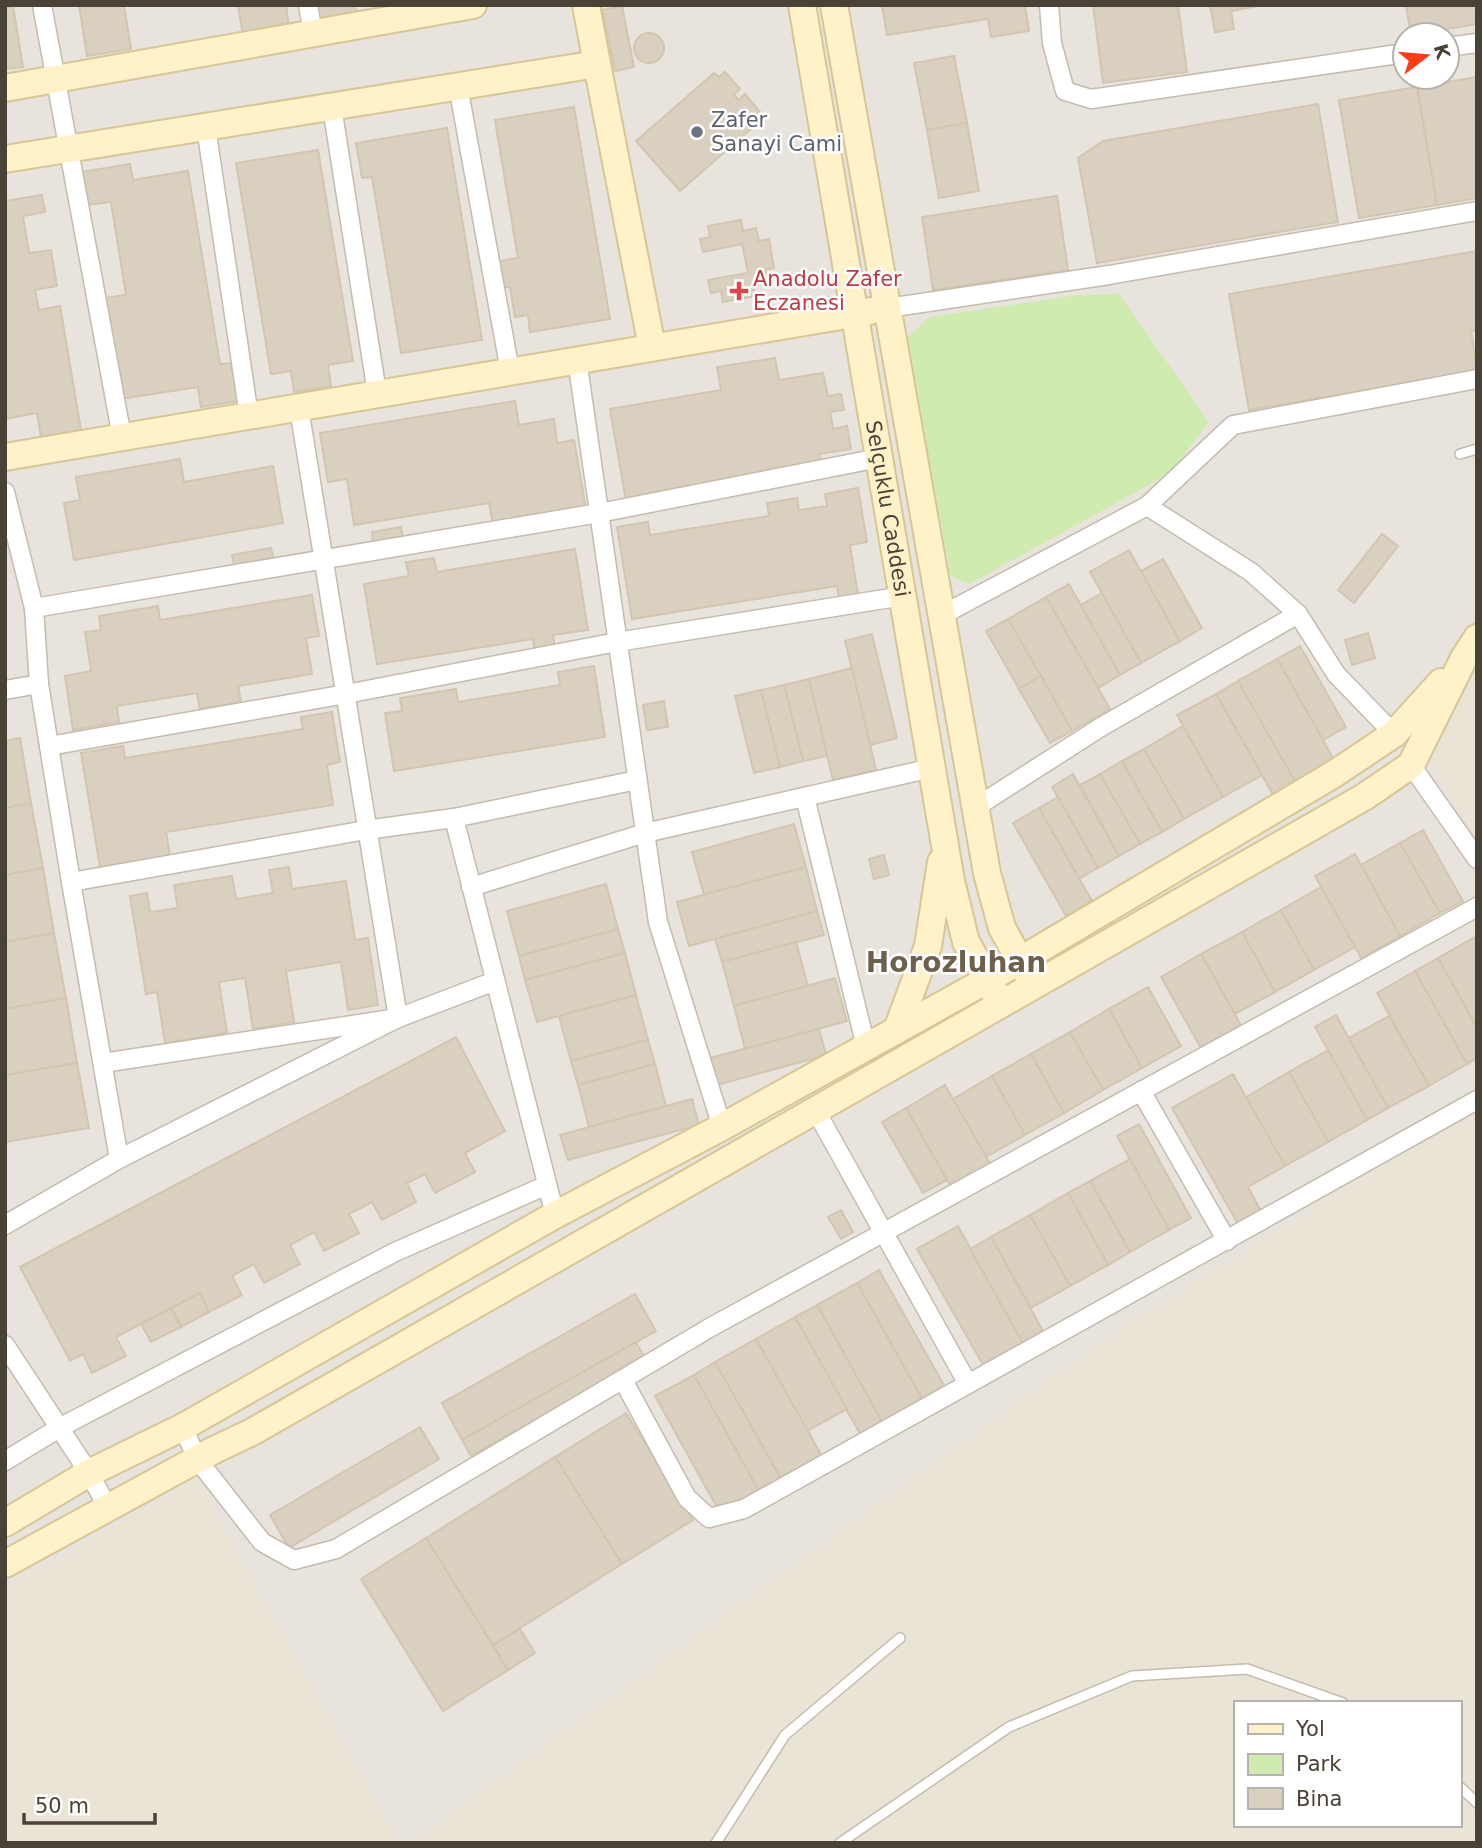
<svg xmlns="http://www.w3.org/2000/svg" width="1482" height="1848" font-family="'DejaVu Sans',sans-serif">
<rect width="100%" height="100%" fill="#f5f1e8"/>
<!-- residential -->
<path fill="#e9e4d6" fill-rule="evenodd" d="M5,5H1477V1843H5ZM1405,35H1447V77H1405ZM1235,1703H1459V1825H1235Z"/>
<!-- industrial -->
<path fill="#e8e3dd" fill-rule="evenodd" d="M5,5H1477V612L1410,720L1477,850V1106L1112,1334L410,1843H399L196,1478L5,1589ZM1405,35H1447V77H1405Z"/>
<!-- green -->
<path fill="#cfebaf" d="M1119,294L1209,422L1170,473L970,584L951,576L906,338L930,317L1079,295Z"/>
<!-- building -->
<g fill="#dad0c0" stroke="#d3c6b0" stroke-width="2">
<path d="M79,5H124L131,49L87,56Z"/>
<path d="M238,5H286L289,27L243,35Z"/>
<path d="M310,5H355L357,14L313,21Z"/>
<path d="M882,5H1025L1029,31L991,37L988,19L887,35Z"/>
<path d="M1093,5H1178L1187,72L1103,83Z"/>
<path d="M1210,5H1263L1231,11L1234,29L1215,32Z"/>
<path d="M1406,5H1477V24L1411,35Z"/>
<path d="M13,6L23,67L5,69V7Z"/>
<path d="M622,6L634,67L615,71L602,10Z"/>
<circle cx="649" cy="48" r="15"/>
<path d="M954,56L967,123L927,130L914,63Z"/>
<path d="M725,72L740,89L734,95L739,100L745,94L760,112L754,118L758,123L680,191L636,141L714,73L719,77Z"/>
<path d="M1477,77V198L1437,205L1417,87Z"/>
<path d="M1417,87L1437,205L1359,218L1339,100Z"/>
<path d="M1318,104L1338,222L1097,263L1078,158L1103,141Z"/>
<path d="M574,107L610,319L530,332L528,315L515,317L510,287H504L500,261L518,258L495,120Z"/>
<path d="M967,123L979,191L939,198L927,130Z"/>
<path d="M447,128L482,340L401,353L372,177L362,178L356,143Z"/>
<path d="M318,150L353,361L328,365L331,386L294,392L291,371L271,374L236,163Z"/>
<path d="M130,164L133,180L188,171L220,364L231,363L238,401L201,407L198,387L120,399L104,298L126,295L111,202L88,205L82,172Z"/>
<path d="M42,195L45,212L23,216L29,253L51,250L57,286L35,290L39,310L60,306L81,430L41,437L37,413L5,419V201Z"/>
<path d="M1057,196L1068,270L933,290L922,217Z"/>
<path d="M741,220L743,231L756,228L759,241L769,239L774,268L765,270L767,283L753,285L755,296L723,302L721,291L711,293L708,280L748,273L742,244L703,252L700,239L710,237L708,226Z"/>
<path d="M1477,251V330L1471,331L1477,371L1249,410L1229,294Z"/>
<path d="M775,358L779,380L823,373L828,396L841,394L844,410L830,412L833,429L847,426L851,449L819,454L822,468L626,501L610,409L721,390L717,367Z"/>
<path d="M515,401L519,425L554,419L557,443L574,440L586,509L493,525L489,503L354,525L347,479L328,482L320,433Z"/>
<path d="M180,459L184,482L273,466L283,523L74,560L64,503L80,500L76,477Z"/>
<path d="M858,488L867,542L850,545L858,595L839,598L837,586L632,619L617,527L648,522L650,535L769,516L767,503L797,498L799,510L827,506L825,494Z"/>
<path d="M401,527L403,539L373,544L372,532Z"/>
<path d="M1382,534L1398,546L1354,603L1338,590Z"/>
<path d="M271,548L274,562L235,569L232,555Z"/>
<path d="M575,549L588,630L553,635L555,647L535,651L533,639L377,664L364,584L409,576L406,562L434,558L437,572Z"/>
<path d="M1129,550L1180,641L1141,663L1090,572Z"/>
<path d="M1163,559L1202,628L1180,641L1141,571Z"/>
<path d="M1069,584L1120,675L1098,688L1046,597Z"/>
<path d="M1102,593L1141,663L1120,675L1081,605Z"/>
<path d="M312,595L319,636L306,638L312,674L238,686L241,702L200,709L197,693L117,706L119,722L73,730L65,676L91,671L85,632L101,630L99,616L158,606L160,620Z"/>
<path d="M1046,597L1110,709L1072,731L1008,619Z"/>
<path d="M1008,619L1041,676L1019,689L986,631Z"/>
<path d="M1368,633L1375,658L1352,665L1345,640Z"/>
<path d="M872,634L897,738L870,745L845,641Z"/>
<path d="M1300,646L1346,727L1323,740L1277,659Z"/>
<path d="M1277,659L1336,763L1297,785L1238,681Z"/>
<path d="M594,666L605,737L394,771L385,713L402,711L400,698L456,689L458,702L560,685L558,672Z"/>
<path d="M852,668L876,770L833,780L809,679Z"/>
<path d="M1041,676L1072,731L1050,743L1019,689Z"/>
<path d="M809,679L827,756L803,761L784,685Z"/>
<path d="M1238,681L1297,785L1275,798L1216,694Z"/>
<path d="M784,685L803,761L780,767L761,690Z"/>
<path d="M761,690L780,767L754,773L735,696Z"/>
<path d="M1216,694L1262,775L1223,797L1177,715Z"/>
<path d="M664,701L668,727L647,730L643,705Z"/>
<path d="M332,712L340,762L327,765L333,805L166,832L170,856L100,867L81,753L123,746L125,758L303,729L301,717Z"/>
<path d="M1183,726L1223,797L1184,819L1144,749Z"/>
<path d="M20,738L31,803L5,808V741Z"/>
<path d="M1144,749L1184,819L1162,832L1122,761Z"/>
<path d="M1122,761L1162,832L1140,844L1100,774Z"/>
<path d="M1073,774L1119,856L1098,868L1052,787Z"/>
<path d="M1100,774L1140,844L1119,856L1080,785Z"/>
<path d="M1058,797L1098,868L1079,879L1039,808Z"/>
<path d="M31,803L43,868L5,875V808Z"/>
<path d="M1039,808L1092,901L1066,916L1013,823Z"/>
<path d="M794,824L806,867L704,895L692,852Z"/>
<path d="M1423,830L1463,901L1440,913L1400,843Z"/>
<path d="M1400,843L1440,913L1400,936L1361,865Z"/>
<path d="M1355,854L1400,936L1361,958L1315,876Z"/>
<path d="M884,855L889,875L874,879L869,859Z"/>
<path d="M289,867L292,889L346,881L355,940L368,938L378,1005L348,1010L341,962L286,971L294,1022L253,1029L245,978L219,982L227,1033L165,1043L157,992L146,994L130,896L147,893L150,912L178,908L174,885L232,876L236,899L273,893L269,870Z"/>
<path d="M806,867L817,911L689,946L677,902Z"/>
<path d="M43,868L54,933L5,942V875Z"/>
<path d="M606,884L618,929L519,956L507,911Z"/>
<path d="M1321,887L1355,947L1314,970L1281,910Z"/>
<path d="M1281,910L1314,970L1275,992L1242,932Z"/>
<path d="M817,911L824,935L722,962L715,939Z"/>
<path d="M618,929L625,953L525,980L519,956Z"/>
<path d="M1242,932L1275,992L1235,1014L1201,954Z"/>
<path d="M54,933L66,998L5,1009V942Z"/>
<path d="M1477,936V1028L1438,958Z"/>
<path d="M796,942L808,986L734,1006L722,962Z"/>
<path d="M625,953L636,995L537,1022L525,980Z"/>
<path d="M1201,954L1242,1027L1202,1050L1161,977Z"/>
<path d="M1438,958L1477,1028V1058L1467,1064L1415,971Z"/>
<path d="M1415,971L1467,1064L1429,1086L1377,993Z"/>
<path d="M835,978L847,1021L745,1049L734,1006Z"/>
<path d="M1148,987L1181,1046L1142,1068L1109,1009Z"/>
<path d="M636,995L648,1040L571,1061L559,1016Z"/>
<path d="M66,998L77,1063L5,1075V1009Z"/>
<path d="M1109,1009L1142,1068L1103,1090L1070,1032Z"/>
<path d="M1336,1015L1388,1108L1367,1120L1315,1027Z"/>
<path d="M1389,1016L1429,1086L1388,1108L1349,1038Z"/>
<path d="M819,1029L826,1055L717,1085L710,1058Z"/>
<path d="M1070,1032L1103,1090L1064,1113L1031,1054Z"/>
<path d="M456,1037L505,1131L465,1153L475,1172L435,1193L425,1174L407,1183L416,1202L382,1220L372,1202L349,1214L359,1233L324,1251L314,1232L290,1245L300,1264L264,1283L254,1264L232,1276L242,1295L209,1312L200,1293L171,1308L116,1337L126,1356L92,1373L83,1354L70,1361L20,1267Z"/>
<path d="M648,1040L655,1064L578,1085L571,1061Z"/>
<path d="M1328,1050L1367,1120L1328,1142L1289,1072Z"/>
<path d="M1031,1054L1064,1113L1025,1135L992,1076Z"/>
<path d="M77,1063L89,1128L5,1142V1075Z"/>
<path d="M655,1064L666,1106L589,1127L578,1085Z"/>
<path d="M1289,1072L1328,1142L1285,1166L1246,1097Z"/>
<path d="M1233,1074L1285,1166L1248,1187L1261,1211L1238,1224L1172,1108Z"/>
<path d="M992,1076L1025,1135L986,1157L953,1099Z"/>
<path d="M945,1085L993,1169L954,1192L906,1108Z"/>
<path d="M692,1099L699,1125L568,1160L560,1135Z"/>
<path d="M906,1108L947,1180L923,1193L882,1122Z"/>
<path d="M1139,1124L1191,1218L1169,1230L1117,1136Z"/>
<path d="M1130,1159L1169,1230L1130,1252L1090,1181Z"/>
<path d="M1090,1181L1130,1252L1108,1265L1068,1193Z"/>
<path d="M1068,1193L1108,1265L1070,1286L1030,1215Z"/>
<path d="M841,1210L853,1232L841,1239L828,1217Z"/>
<path d="M1030,1215L1070,1286L1031,1308L991,1237Z"/>
<path d="M958,1226L1023,1343L983,1365L917,1249Z"/>
<path d="M991,1237L1043,1331L1023,1343L970,1249Z"/>
<path d="M879,1270L945,1387L922,1399L857,1283Z"/>
<path d="M857,1283L922,1399L882,1422L817,1305Z"/>
<path d="M200,1293L209,1312L181,1327L171,1308Z"/>
<path d="M635,1294L656,1331L462,1440L442,1403Z"/>
<path d="M817,1305L882,1422L860,1434L795,1317Z"/>
<path d="M171,1308L181,1327L151,1342L141,1324Z"/>
<path d="M795,1317L847,1409L807,1431L756,1339Z"/>
<path d="M756,1339L822,1456L781,1479L715,1362Z"/>
<path d="M636,1342L645,1358L471,1456L462,1440Z"/>
<path d="M715,1362L781,1479L759,1491L694,1375Z"/>
<path d="M694,1375L759,1491L720,1513L655,1396Z"/>
<path d="M626,1413L693,1520L622,1564L555,1457Z"/>
<path d="M420,1427L439,1459L289,1548L270,1515Z"/>
<path d="M555,1457L622,1564L493,1645L426,1538Z"/>
<path d="M426,1538L508,1670L443,1711L361,1579Z"/>
<path d="M520,1629L535,1653L508,1670L493,1645Z"/>
</g>
<g fill="none" stroke-linecap="round" stroke-linejoin="round">
<defs>
<g id="lane">
<path d="M1460,454L1477,449"/>
<path d="M1459,1786L1477,1803"/>
<path d="M716,1843L785,1735L900,1638"/>
<path d="M840,1843L1009,1727L1132,1676L1247,1669L1343,1703"/>
</g>
<g id="street">
<path d="M42,5L122,437"/>
<path d="M308,5L313,33"/>
<path d="M1049,5L1052,43L1065,91L1091,99L1405,53"/>
<path d="M1447,47L1477,43"/>
<path d="M458,86L510,371"/>
<path d="M332,107L377,393"/>
<path d="M206,127L249,416"/>
<path d="M888,308L1109,275L1477,211"/>
<path d="M577,359L658,922L722,1127"/>
<path d="M5,492L34,608L39,684L49,746"/>
<path d="M1147,506L1251,572L1298,614L1336,674L1394,734"/>
<path d="M34,608L599,513L879,458"/>
<path d="M942,615L1147,506L1233,425L1477,379"/>
<path d="M5,690L39,684"/>
<path d="M1411,765L1477,859"/>
<path d="M805,797L866,1047"/>
<path d="M976,807L1101,727L1298,614"/>
<path d="M454,818L555,1215"/>
<path d="M71,882L49,746L346,694L617,642L903,596"/>
<path d="M471,887L645,833L932,768"/>
<path d="M103,1063L398,1018L299,408"/>
<path d="M1141,1091L1227,1241"/>
<path d="M816,1111L968,1384"/>
<path d="M119,1159L71,882L366,830L454,818L637,780"/>
<path d="M5,1225L119,1159L398,1018L495,981"/>
<path d="M5,1345L89,1473L108,1508"/>
<path d="M623,1380L687,1498L709,1518L744,1509L1477,1100"/>
<path d="M183,1427L197,1459L262,1542L294,1560L336,1549L711,1327L1477,907"/>
<path d="M5,1461L59,1428L395,1252L547,1185"/>
</g>
<g id="secondary">
<path d="M586,5L597,64"/>
<path id="s1" d="M802,5L951,881L966,942L995,993"/>
<path d="M834,5L987,873L1002,928L1028,975"/>
<path d="M5,88L473,5"/>
<path d="M5,159L597,64L652,347"/>
<path d="M5,457L870,311"/>
<path d="M897,1030L928,946L941,862"/>
<path d="M5,1523L89,1473L183,1427L555,1215L722,1127L987,980L1334,774L1394,734L1441,682"/>
<path d="M5,1564L214,1450L252,1432L1364,797L1411,765L1464,658L1477,638"/>
</g>
</defs>
<!-- lane casing -->
<use href="#lane" stroke="#c4bcad" stroke-width="12"/>
<!-- street casing -->
<use href="#street" stroke="#c4bcad" stroke-width="21"/>
<!-- secondary casing -->
<use href="#secondary" stroke="#d7c696" stroke-width="30"/>
<!-- lane -->
<use href="#lane" stroke="#fff" stroke-width="9"/>
<!-- street -->
<use href="#street" stroke="#fff" stroke-width="18"/>
<!-- secondary -->
<use href="#secondary" stroke="#fff2c8" stroke-width="26"/>
</g>
<!-- markers -->
<circle fill="#6b7280" stroke="#fff" stroke-width="2.5" cx="697" cy="132" r="7"/>
<path fill="#e0444e" stroke="#fff" stroke-width="2.5" d="M735.5 280.5h7v7h7v7h-7v7h-7v-7h-7v-7h7z"/>
<g text-anchor="middle" dominant-baseline="central" stroke-width="5" stroke-linejoin="round" paint-order="stroke">
<!-- worship labels -->
<g font-size="21" fill="#5b616d" stroke="#fff" text-anchor="start">
<text x="711" y="120">Zafer<tspan x="711" dy="24">Sanayi Cami</tspan></text>
</g>
<!-- health labels -->
<g font-size="21" fill="#be3a42" stroke="#fff" text-anchor="start">
<text x="753" y="279">Anadolu Zafer<tspan x="753" dy="24">Eczanesi</tspan></text>
</g>
<!-- street labels -->
<g font-size="21" fill="#494236" stroke="#fff">
<text stroke="none"><textPath href="#s1" startOffset="511">Selçuklu Caddesi</textPath></text>
</g>
<!-- district labels -->
<g font-size="28" font-weight="bold" fill="#6d604d" stroke="#fff">
<text x="956" y="962">Horozluhan</text>
</g>
</g>
<!-- border -->
<rect width="1482" height="1848" fill="none" stroke="#494236" stroke-width="14"/>
<!-- legend -->
<rect x="1234" y="1701" width="228" height="126" fill="#ffffff" stroke="#b6b3af" stroke-width="2"/>
<rect x="1248" y="1724" width="35" height="10" fill="#fff2c8" stroke="#b6b3af" stroke-width="2"/>
<text x="1296" y="1736" font-size="21" fill="#494236">Yol</text>
<rect x="1248" y="1754" width="35" height="21" fill="#cfebaf" stroke="#b6b3af" stroke-width="2"/>
<text x="1296" y="1771" font-size="21" fill="#494236">Park</text>
<rect x="1248" y="1788" width="35" height="21" fill="#dad0c0" stroke="#b6b3af" stroke-width="2"/>
<text x="1296" y="1806" font-size="21" fill="#494236">Bina</text>
<!-- north arrow -->
<g transform="translate(1426 56) rotate(74)"><circle r="33" fill="#ffffff" stroke="#b6b3af" stroke-width="2"/>
<path d="M0-5L12 26L0 18L-12 26Z" fill="#ff3c15"/>
<text y="-10" font-size="19" font-weight="bold" text-anchor="middle" fill="#494236">K</text>
</g>
<!-- scale -->
<path d="M24 1813v10h131v-10" fill="none" stroke="#494236" stroke-width="3.5"/>
<text x="35" y="1813" font-size="21" fill="#494236" stroke="#ffffff" stroke-width="5" paint-order="stroke">50 m</text>
</svg>
